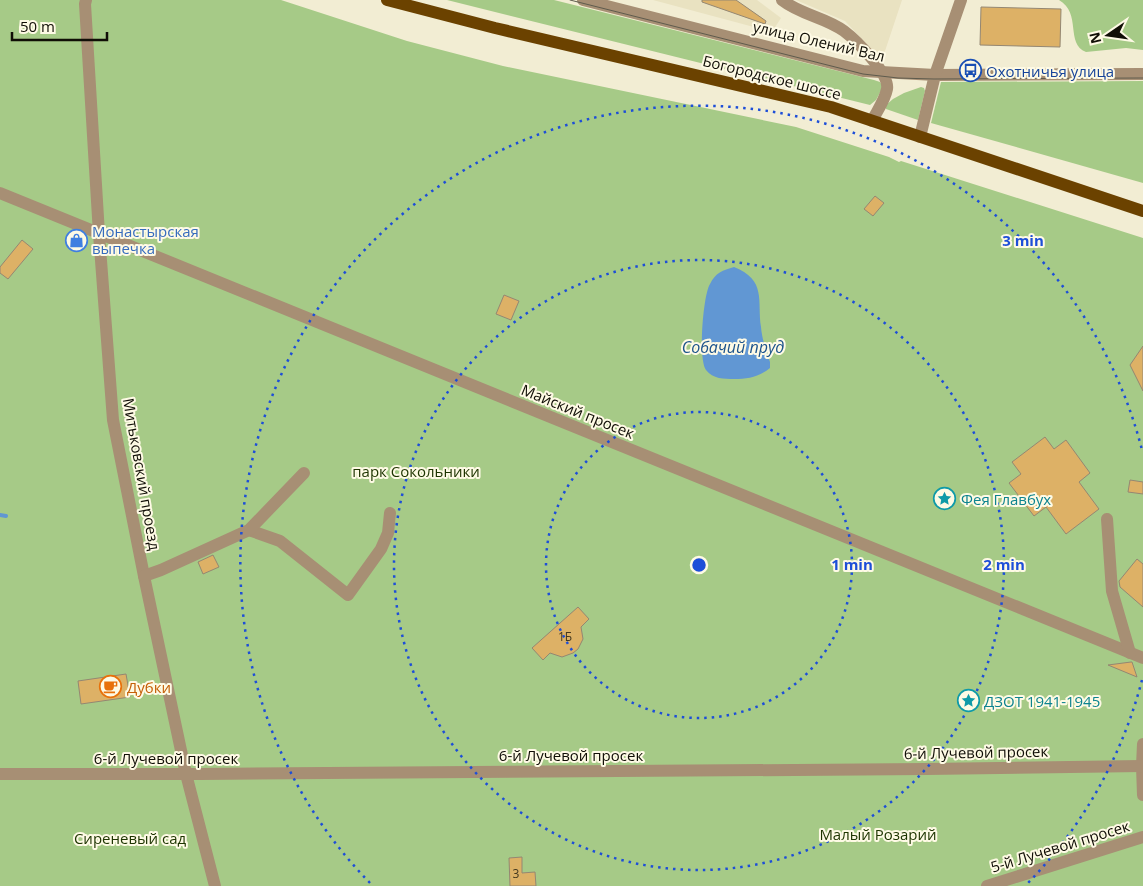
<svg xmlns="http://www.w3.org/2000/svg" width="1143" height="886" font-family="'Open Sans',sans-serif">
<rect width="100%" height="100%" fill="#f2edd3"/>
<!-- built -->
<g fill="#e9e2c1">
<path d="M653,0H757L781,18L772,32Z"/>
<path d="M796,0H902L882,60L845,21Z"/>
</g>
<!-- green -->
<g fill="#a6ca87">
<path d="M0,0H281L407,41L503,66L796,127L889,157L899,162L901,161L1143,238V886H0Z"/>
<path d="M447,0H554L874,80L880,82L883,87L876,100L870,105Z"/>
<path d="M1059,0H1143V50L1126,48L1086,52C1065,44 1082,13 1059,0Z"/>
<path d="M1143,81V183L931,123L941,82Z"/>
<path d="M921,87L924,88L925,91L918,120L886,109V105L893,99L904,93Z"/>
</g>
<!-- water -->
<path fill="#6197d3" d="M734,267C767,280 757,301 761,327C762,339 766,351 770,362V368C759,377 748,379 734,379C724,379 713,379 706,370C698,360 703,295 710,284C715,273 723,270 734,267Z"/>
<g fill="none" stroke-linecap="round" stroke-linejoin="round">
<!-- stream -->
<path stroke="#6197d3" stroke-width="4" d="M0,515L6,516"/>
</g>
<!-- building -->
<g fill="#ddb166" stroke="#948772">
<path d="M702,0H736L766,21L765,24L702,2Z"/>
<path d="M981,7L1061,9L1060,47L980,45Z"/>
<path d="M875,196L884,203L873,216L864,209Z"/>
<path d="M22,240L33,249L8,279L0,273V267Z"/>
<path d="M504,295L519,301L511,320L496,314Z"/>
<path d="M1143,346V391L1130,365Z"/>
<path d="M1045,437L1054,449L1066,440L1090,473L1079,482L1099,509L1066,534L1046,507L1034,516L1009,483L1021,474L1012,462Z"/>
<path d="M1130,480L1143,482V494L1128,492Z"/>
<path d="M213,555L219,567L203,574L198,562Z"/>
<path d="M1137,559L1143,564V607L1120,587L1119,581Z"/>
<path d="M578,607L589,619L581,627L583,639L578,649L573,653L562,657L550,653L543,660L532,648Z"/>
<path d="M1132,662L1137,677L1108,665L1131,662Z"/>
<path d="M126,674L130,697L81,704L78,681Z"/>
<path d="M522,857V873L535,872L536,886H510L509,858Z"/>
</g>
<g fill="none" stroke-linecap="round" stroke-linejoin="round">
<!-- minor -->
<g stroke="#a78f74" stroke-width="12">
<path d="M86,0L85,4L99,234L113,420L144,576L186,774L215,886"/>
<path d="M583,0L863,71L935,75L1143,74"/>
<path d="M782,0C801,15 825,17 844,31C856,40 890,74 887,89C885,100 877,111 872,121"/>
<path d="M920,137L935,75L961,0"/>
<path d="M0,193L1143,658"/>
<path d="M1107,519L1112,591L1130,653"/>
<path d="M249,530L280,541L348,595L381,549L388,533L390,513"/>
<path d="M144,576L161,570L249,530L304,473"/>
<path d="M1143,744L1142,766L1143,795"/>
<path d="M0,774H199L926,769L1142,766"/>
<path d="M987,886L1143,837"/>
</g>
<!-- major -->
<path stroke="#6b4200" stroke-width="12" d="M387,0L495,28L831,107L1143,211"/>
<!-- tram -->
<path stroke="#5e5b4d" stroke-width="1" d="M570,0L863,74L898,78L934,79L1143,78"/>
</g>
<!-- distance rings -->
<g fill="none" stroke="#1d4ed8" stroke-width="2.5" stroke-dasharray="2.5 5">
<circle cx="699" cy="565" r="153"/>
<circle cx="699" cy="565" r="305"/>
<path d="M1142 680A458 458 0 0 1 1028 883M370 883A458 458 0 1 1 1142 450"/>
</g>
<!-- icons -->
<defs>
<symbol id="bus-ring" viewBox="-11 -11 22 22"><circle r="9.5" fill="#fefae5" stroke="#1a4fb4" stroke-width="1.5"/><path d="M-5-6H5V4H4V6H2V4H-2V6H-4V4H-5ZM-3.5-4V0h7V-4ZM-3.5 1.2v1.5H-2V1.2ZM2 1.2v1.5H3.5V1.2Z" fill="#1a4fb4"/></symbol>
<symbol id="shop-ring" viewBox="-11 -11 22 22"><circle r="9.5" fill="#fefae5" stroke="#3f7fe0" stroke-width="1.5"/><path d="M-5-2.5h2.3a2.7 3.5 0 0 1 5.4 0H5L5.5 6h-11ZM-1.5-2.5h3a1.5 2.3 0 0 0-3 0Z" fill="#3f7fe0"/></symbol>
<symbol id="sight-ring" viewBox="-11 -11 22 22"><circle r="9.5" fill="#fefae5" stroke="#0f9aa8" stroke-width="1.5"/><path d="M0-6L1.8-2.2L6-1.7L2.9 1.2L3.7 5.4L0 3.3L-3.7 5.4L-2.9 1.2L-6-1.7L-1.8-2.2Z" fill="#0f9aa8"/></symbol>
<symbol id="cafe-ring" viewBox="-11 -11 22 22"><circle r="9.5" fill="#fefae5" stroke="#e8710a" stroke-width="1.5"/><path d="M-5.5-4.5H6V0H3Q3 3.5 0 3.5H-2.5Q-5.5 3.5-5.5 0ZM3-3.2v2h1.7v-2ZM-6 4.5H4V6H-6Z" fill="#e8710a"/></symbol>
</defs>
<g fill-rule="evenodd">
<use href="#bus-ring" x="958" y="58" width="25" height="25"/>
<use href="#shop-ring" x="64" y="228" width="25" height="25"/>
<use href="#sight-ring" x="932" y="486" width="25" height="25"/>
<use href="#cafe-ring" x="98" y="674" width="25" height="25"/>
<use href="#sight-ring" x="956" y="688" width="25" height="25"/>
</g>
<g text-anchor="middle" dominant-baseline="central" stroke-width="4" stroke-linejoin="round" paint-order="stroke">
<!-- number labels -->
<g font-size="12" fill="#43371e">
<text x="565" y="636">1Б</text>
<text x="516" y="873">3</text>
</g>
<!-- street labels -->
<g font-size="15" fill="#100e06" stroke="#fefae5">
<text transform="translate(819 41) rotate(13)">улица Олений Вал</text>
<text transform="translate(772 77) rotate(14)">Богородское шоссе</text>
<text transform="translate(578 411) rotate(22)">Майский просек</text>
<text transform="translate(142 474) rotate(80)">Митьковский проезд</text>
<text transform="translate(976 752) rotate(-1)">6-й Лучевой просек</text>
<text x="571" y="755">6-й Лучевой просек</text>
<text x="166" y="758">6-й Лучевой просек</text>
<text transform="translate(1060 846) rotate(-17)">5-й Лучевой просек</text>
</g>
<!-- transit labels -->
<g font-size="15" fill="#164399" stroke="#fefae5" text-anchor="start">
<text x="986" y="71">Охотничья улица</text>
</g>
<!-- shop labels -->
<g font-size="15" fill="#366cbe" stroke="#fefae5" text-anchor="start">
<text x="92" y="231">Монастырская<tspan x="92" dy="17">выпечка</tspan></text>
</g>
<!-- park labels -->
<g font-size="15" fill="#1d3400" stroke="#fefae5">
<text x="416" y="471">парк Сокольники</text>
<text x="878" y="834">Малый Розарий</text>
<text x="130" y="838">Сиреневый сад</text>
</g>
<!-- culture labels -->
<g font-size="15" fill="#0d838f" stroke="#fefae5" text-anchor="start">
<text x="961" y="499">Фея Главбух</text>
<text x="984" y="701">ДЗОТ 1941-1945</text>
</g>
<!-- food labels -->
<g font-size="15" fill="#c56008" stroke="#fefae5" text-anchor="start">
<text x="127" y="687">Дубки</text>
</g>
<!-- water labels -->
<g font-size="16" font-style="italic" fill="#1c538c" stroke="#fefae5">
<text x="733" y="347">Собачий пруд</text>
</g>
</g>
<circle cx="699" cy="565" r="8" fill="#1d4ed8" stroke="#fefae5" stroke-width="2.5"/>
<g font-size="15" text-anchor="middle" font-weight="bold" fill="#1d4ed8" stroke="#fefae5" stroke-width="4" stroke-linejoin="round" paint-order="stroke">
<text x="1023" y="246">3 min</text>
<text x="852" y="570">1 min</text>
<text x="1004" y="570">2 min</text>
</g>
<!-- north arrow -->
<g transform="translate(1108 35) rotate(257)" stroke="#fefae5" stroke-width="4" paint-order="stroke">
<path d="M0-4L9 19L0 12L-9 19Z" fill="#100e06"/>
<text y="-8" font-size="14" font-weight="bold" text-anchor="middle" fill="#100e06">N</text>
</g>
<!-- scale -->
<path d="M12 32v8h95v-8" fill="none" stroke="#100e06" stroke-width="2.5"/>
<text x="20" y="32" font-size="15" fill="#100e06" stroke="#fefae5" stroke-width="4" paint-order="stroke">50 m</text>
</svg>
